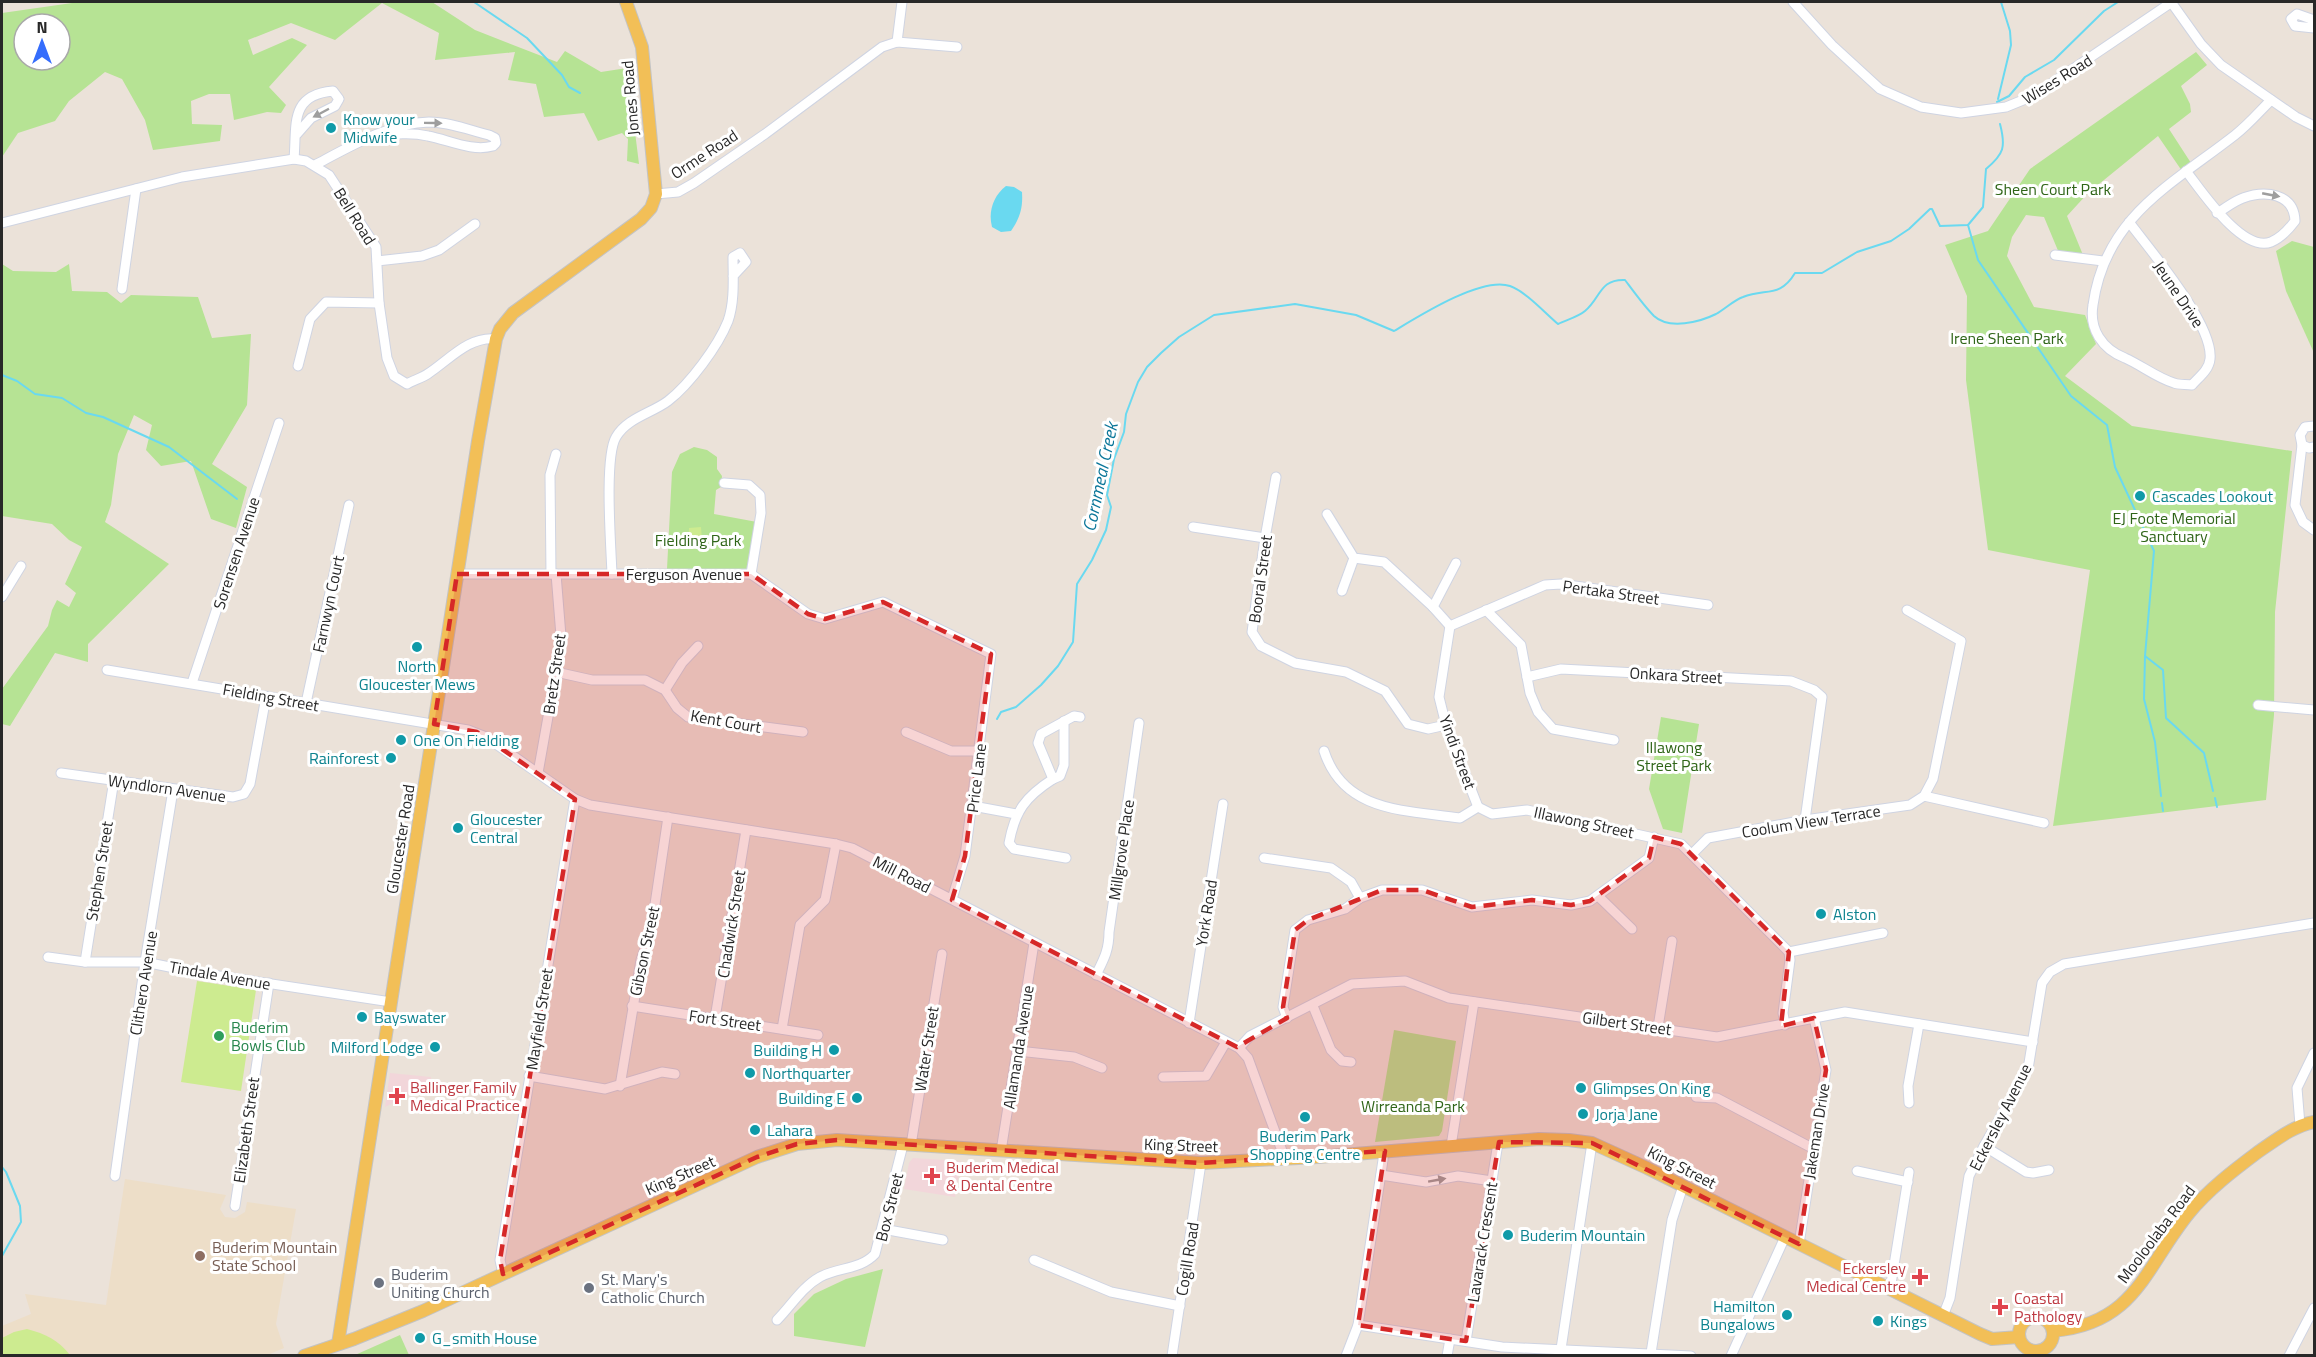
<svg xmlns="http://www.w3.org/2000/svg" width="2316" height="1357" font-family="'Titillium Web',sans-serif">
<rect width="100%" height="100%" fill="#ebe2d9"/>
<!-- education -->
<path fill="#eddec8" d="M125,1179L226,1195L220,1209L225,1217L235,1218L245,1212L247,1202L296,1209L276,1324L284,1348L265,1356H2V1326L31,1314L25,1294L106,1305Z"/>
<!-- medical -->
<g fill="#f2d6da">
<path d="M390,1073L431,1077V1085L385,1107Z"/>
<path d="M913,1158L961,1161L955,1197L904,1189L909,1163Z"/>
</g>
<!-- green -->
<g fill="#b6e394" fill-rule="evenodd">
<path d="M79,2H432L475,30L557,62L565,51L601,72L627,68L639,164L627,161L628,139L622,133L598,141L584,113L544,117L536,84L508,80L515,52L435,60L439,33L382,3L335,40L291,23L248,40L253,55L292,38L307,45L269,87L286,105L281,113L267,112L234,120L230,94H209L191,101L192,124L222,125L220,141L153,150L145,120L122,79L105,72L69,101L55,121L18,133L2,157V13ZM24,24H60V60H24Z"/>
<path d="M2196,52L2207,65L2181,86L2190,104L2191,112L2169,129L2191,163L2182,171L2158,136L2088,193L2067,216L2083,255L2059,253L2044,217L2026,215L2012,237L2007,256L2034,307L2085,315L2096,344L2065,376L2132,426L2292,451L2275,612L2274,715L2266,800L2053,826L2090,570L1988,550L1966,380L1967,296L1945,245L1988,231L2030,169Z"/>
<path d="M2292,241L2314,247V353L2286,291L2276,251Z"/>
<path d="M2,264L13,271L56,272L69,264L72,291L107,292L121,303L131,295L198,297L212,338L251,334L247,405L212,464L247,487L236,528L211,519L191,461L161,466L146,450L152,425L134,415L118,454L111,505L105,522L169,564L88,644V662L55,653L10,726L2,724V689L48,626L52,610L57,600L69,607L76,593L65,584L82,547L69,540L52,524L2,516Z"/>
<path d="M694,447L707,450L717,457V469L722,476L721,487L716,490L714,514L757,522L750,569H667L672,472L680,454Z"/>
<path d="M1661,717L1699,724L1682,833L1663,829L1649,789Z"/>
<path d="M1394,1030L1456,1041L1442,1131L1439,1136L1375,1142Z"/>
<path d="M883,1269L865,1347L794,1336V1314L814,1294L846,1279Z"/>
<path d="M400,1335L409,1355H355Z"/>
</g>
<!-- pitch -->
<g fill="#cdeb90">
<path d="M701,527L702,540L689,541V528Z"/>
<path d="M197,981L256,990L241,1091L181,1082Z"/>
<path d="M27,1329C46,1334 58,1340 70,1355H2V1338L14,1332Z"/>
</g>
<!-- water -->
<path fill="#6ad9f0" d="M1006,186L1014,187L1022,192C1023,208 1020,218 1011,231L1001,232L992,227C988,212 993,196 1006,186Z"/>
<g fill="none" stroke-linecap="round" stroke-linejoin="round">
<!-- stream -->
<g stroke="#6ad9f0" stroke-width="2">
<path d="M474,2L527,38L562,75L569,87L580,93"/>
<path d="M1998,99L2011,45L2010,31L2001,2"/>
<path d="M1997,102L2009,96L2025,77L2054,60L2104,11L2118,2"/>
<path d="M1968,225L1978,260L2071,396L2107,425L2115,467L2154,551L2145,656L2144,699L2155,742L2161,796"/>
<path d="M2,375L17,381L35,394L62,398L86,413L103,417L169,447L237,499"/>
<path d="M2145,656L2163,670L2166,718L2204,753L2213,791"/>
<path d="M997,719L1001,712L1016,707L1041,685L1058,666L1073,642L1077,584L1092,560L1106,530L1111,507L1107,495L1114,459L1124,432L1126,414L1138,382L1147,367L1161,353L1179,337L1214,315L1295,304L1356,315L1394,331C1419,316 1482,276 1510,286C1525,291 1545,313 1558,324C1566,320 1578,317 1585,311C1601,298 1599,279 1625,280C1634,292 1644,306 1654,316C1669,330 1700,322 1716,314C1725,309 1734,300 1743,297C1766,288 1780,298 1795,273H1822L1857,252L1891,241L1909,229L1930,209H1932L1940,226L1968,225L1983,207L1986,169C2004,154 2006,147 2000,124"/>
<path d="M2215,798L2217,807"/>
<path d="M2162,803L2163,811"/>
<path d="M2,1167L6,1172L20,1206L21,1222L2,1256"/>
</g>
<defs>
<g id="minor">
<path d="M1793,2L1832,45L1880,89L1921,107L1961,113L2006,107L2033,96L2172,2"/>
<path d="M2171,2L2201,44L2221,65L2296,117L2314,126"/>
<path d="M2314,20L2297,14L2291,19L2295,26L2314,28"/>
<path d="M897,42L902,2"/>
<path d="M294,159C297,125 289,95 333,91L339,99L335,106L311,118L296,135"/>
<path d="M315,165C349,147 389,123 429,122C449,122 469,130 489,135L495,138L496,143L493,146C472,152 449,140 428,136C411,132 394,134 376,136"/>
<path d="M2186,171C2201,190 2242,253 2271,242C2281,238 2289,229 2295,221C2294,193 2265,190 2243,198C2234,201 2226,208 2217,213"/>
<path d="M656,194L678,192L694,183L765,134L882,47L897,42L957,47"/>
<path d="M2129,222C2150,250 2214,325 2210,359C2209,370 2199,377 2192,385C2186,384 2179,385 2174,383C2157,378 2141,365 2125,358C2102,349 2089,329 2093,305C2105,217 2171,185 2235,135C2248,125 2259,112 2271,100"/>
<path d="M2,223L182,177L294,159L306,161L329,175L376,247L379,303L387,358L394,376L407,384C414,380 422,378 429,373C450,359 469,336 496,339"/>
<path d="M2055,255L2103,261"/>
<path d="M377,261L422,256L439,250L475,224"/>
<path d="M122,289L136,189"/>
<path d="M298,366L310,319L326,302L379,303"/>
<path d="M2314,426L2305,427L2300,435L2302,445L2295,505L2303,522L2314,530"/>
<path d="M2302,445L2309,448L2314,447"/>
<path d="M1276,477L1265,538L1252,632L1261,646L1295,663L1346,672L1385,691L1408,724L1428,729L1446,725"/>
<path d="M724,483L749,485L760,495L761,513L751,574"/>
<path d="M1327,514L1354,558L1384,562L1433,607L1450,626"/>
<path d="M1193,527L1265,538"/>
<path d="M457,574H751L808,614L825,619L883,602L991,654L965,856L952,899"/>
<path d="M551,574L550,475L556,454"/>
<path d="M612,574C611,546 604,457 616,437C627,418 652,413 668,401C690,384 718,346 728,321C735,301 733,277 733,257L740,253L746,262L733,276"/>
<path d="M1342,591L1354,558"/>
<path d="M2,597L21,566"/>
<path d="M1433,607L1456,563"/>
<path d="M1486,610L1521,645L1530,693L1538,712L1553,729L1614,740"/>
<path d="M1450,626L1545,585L1561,584L1708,605"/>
<path d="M1450,626L1439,697L1446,725L1478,807"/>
<path d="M107,670L468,730L486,737L575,799L590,805L836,844L852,848L1239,1048L1248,1058L1285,1159"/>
<path d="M556,672L592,680H645L665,690L677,708L688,717L803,732"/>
<path d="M1527,677L1561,669L1791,681L1814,690L1822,697L1805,820"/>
<path d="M192,683L279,423"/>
<path d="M665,690L682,663L698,646"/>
<path d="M306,703L349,505"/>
<path d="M2258,705L2314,710"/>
<path d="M906,732L951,751H980"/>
<path d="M1324,751C1344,813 1406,810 1460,818L1478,807"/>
<path d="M61,773L233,797L244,794L250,784L266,697"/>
<path d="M538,773L556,672L561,636L556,574"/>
<path d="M1053,779L1060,776L1064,765V721"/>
<path d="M1924,796L2044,823"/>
<path d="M973,806L1016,814"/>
<path d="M1478,807L1492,814L1527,810L1681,844L1789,952L1790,960L1783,1013L1785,1025"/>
<path d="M1693,853L1708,838L1805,820L1910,805L1924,796L1933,779L1961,641L1907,610"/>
<path d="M1066,858L1014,849L1009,843C1015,811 1025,797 1053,779L1038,743L1041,734L1074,716L1080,717"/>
<path d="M1264,858L1331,868L1351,882L1360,898"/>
<path d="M1598,896L1632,929"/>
<path d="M1789,952L1883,933"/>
<path d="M48,957L85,962H145L199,973L391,1002"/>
<path d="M85,962L114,780"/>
<path d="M1096,975C1104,959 1109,950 1109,932L1139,723"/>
<path d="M632,1006L818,1035"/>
<path d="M1313,1006L1331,1050L1342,1061L1351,1062"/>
<path d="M715,1018L746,830"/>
<path d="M1287,1018L1283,1007L1295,930L1308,920L1345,909L1360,898L1382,890H1422L1472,907L1532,900L1571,905L1590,901L1649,858L1654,837"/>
<path d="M1189,1023L1223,804"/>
<path d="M1658,1027L1672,941"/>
<path d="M782,1029L800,925L825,900L836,844"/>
<path d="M1239,1048L1250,1036L1352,984L1405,981L1449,998L1717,1037L1845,1012L2033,1042"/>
<path d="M1018,1051L1074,1057L1102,1068"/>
<path d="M529,1076L605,1089L662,1072L675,1074"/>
<path d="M1163,1077L1206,1076L1226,1042"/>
<path d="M620,1086L641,960L651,931L668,817"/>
<path d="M1696,1097L1717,1098L1814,1149"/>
<path d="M1909,1103L1908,1086L1919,1024"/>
<path d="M2300,1125L2297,1088L2314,1053"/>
<path d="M911,1145L942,954"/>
<path d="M1451,1146L1474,1002"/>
<path d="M1984,1146L2026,1172L2033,1173L2049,1170"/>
<path d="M1001,1151L1034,943"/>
<path d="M1857,1171L1908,1182"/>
<path d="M1381,1175L1426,1182L1458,1176L1492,1181"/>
<path d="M115,1176L145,962L173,790"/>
<path d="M235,1206L269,983"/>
<path d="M883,1229L943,1240"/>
<path d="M1799,1244L1826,1070L1814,1018"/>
<path d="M1034,1260L1111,1292L1180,1306"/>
<path d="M503,1274L500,1260L575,799"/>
<path d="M1890,1290L1909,1172"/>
<path d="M1943,1316L1950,1298L1969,1176L1984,1146L2028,1069L2042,983L2050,972L2064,964L2314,923"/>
<path d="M777,1320C791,1306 802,1287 820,1277C839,1267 860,1270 875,1254L903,1145"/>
<path d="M1358,1325L1502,1347L1691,1356"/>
<path d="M1466,1341L1498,1143"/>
<path d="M1561,1349L1592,1143"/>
<path d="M1651,1353L1672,1220L1683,1186"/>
<path d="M1172,1356L1201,1163"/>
<path d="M1346,1356L1358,1325L1383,1160V1151"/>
<path d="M1447,1356L1450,1339"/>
<path d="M1731,1356L1785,1237"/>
<path d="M2289,1356L2314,1308"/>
</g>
<g id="major">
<circle cx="2036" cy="1334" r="17"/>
<path d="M2053,1331C2136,1324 2145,1267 2189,1213C2209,1189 2234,1170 2258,1152C2276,1140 2293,1126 2314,1122"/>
<path d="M338,1344L478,441L496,339L500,329L513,313L641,219L651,208L656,194L642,47L626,2"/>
<path d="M304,1356L354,1339L423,1311L757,1157L797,1144L837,1140L1201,1163L1318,1157L1539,1139L1569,1140L1592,1143L1647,1168L1980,1334L1992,1339L2019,1337"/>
</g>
</defs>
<!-- minor casing -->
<use href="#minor" stroke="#cfd4e2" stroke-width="11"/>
<!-- major casing -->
<use href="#major" stroke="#c3c3c3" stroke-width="14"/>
<!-- minor -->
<use href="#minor" stroke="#fff" stroke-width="9"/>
<!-- major -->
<use href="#major" stroke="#f2bf57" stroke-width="12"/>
</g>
<!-- one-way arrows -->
<defs><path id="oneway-solid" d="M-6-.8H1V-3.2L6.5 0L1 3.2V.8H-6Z" transform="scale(1.5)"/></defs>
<g fill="#9e9e9e">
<use href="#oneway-solid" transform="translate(321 113) rotate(152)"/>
<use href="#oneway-solid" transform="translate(433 123) rotate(1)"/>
<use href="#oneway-solid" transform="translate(2271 195) rotate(11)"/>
<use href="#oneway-solid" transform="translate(1437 1180) rotate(-10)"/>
</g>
<!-- marked area -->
<path fill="#d62828" fill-opacity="0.2" stroke="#d62828" stroke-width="4.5" stroke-dasharray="12 8" stroke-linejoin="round" d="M457,574H751L808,614L825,619L883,602L991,654L965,856L952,900L1237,1047L1287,1018L1283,1007L1295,930L1308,920L1382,890H1422L1472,907L1532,900L1571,905L1590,901L1649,858L1654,837L1681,844L1789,952L1781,1026L1814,1018L1826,1070L1799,1244L1592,1143L1499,1142L1466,1341L1450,1339L1358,1325L1385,1151L1201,1163L837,1140L797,1144L757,1157L503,1274L500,1260L575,799L477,732L434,724Z"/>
<!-- markers -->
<g fill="#0f9aa8" stroke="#fff" stroke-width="2">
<circle cx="331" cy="128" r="6"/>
<circle cx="2140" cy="496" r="6"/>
<circle cx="417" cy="647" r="6"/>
<circle cx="401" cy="740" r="6"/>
<circle cx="391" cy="758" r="6"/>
<circle cx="458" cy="828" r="6"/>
<circle cx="1821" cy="914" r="6"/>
<circle cx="362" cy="1017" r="6"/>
<circle cx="435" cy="1047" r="6"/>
<circle cx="834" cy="1050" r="6"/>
<circle cx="750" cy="1073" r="6"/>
<circle cx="1581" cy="1088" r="6"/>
<circle cx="857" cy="1098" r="6"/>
<circle cx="1583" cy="1114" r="6"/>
<circle cx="1305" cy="1117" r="6"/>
<circle cx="755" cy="1130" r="6"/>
<circle cx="1508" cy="1235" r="6"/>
<circle cx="1787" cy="1315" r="6"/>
<circle cx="1878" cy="1321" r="6"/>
<circle cx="420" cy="1338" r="6"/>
</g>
<circle fill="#2e9e5b" stroke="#fff" stroke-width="2" cx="219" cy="1036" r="6"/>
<g fill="#e0444e" stroke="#fff" stroke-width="2">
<path d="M394 1087h6v6h6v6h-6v6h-6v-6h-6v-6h6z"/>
<path d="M929 1167h6v6h6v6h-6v6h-6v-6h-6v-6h6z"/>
<path d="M1917 1268h6v6h6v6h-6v6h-6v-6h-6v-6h6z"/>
<path d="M1997 1298h6v6h6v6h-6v6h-6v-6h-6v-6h6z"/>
</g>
<circle fill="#8d6e63" stroke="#fff" stroke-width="2" cx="200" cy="1256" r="6"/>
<g fill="#6b7280" stroke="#fff" stroke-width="2">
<circle cx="379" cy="1283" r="6"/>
<circle cx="589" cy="1288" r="6"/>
</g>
<g text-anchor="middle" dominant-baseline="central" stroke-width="6" stroke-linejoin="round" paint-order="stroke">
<!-- street labels -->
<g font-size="16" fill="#282828" stroke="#fff">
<text transform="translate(2057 79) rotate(-32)">Wises Road</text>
<text transform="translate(630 98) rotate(-95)">Jones Road</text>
<text transform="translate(704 154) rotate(-33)">Orme Road</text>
<text transform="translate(355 216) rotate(58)">Bell Road</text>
<text transform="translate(2179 294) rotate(56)">Jeune Drive</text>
<text transform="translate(236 553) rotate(-72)">Sorensen Avenue</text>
<text x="684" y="574">Ferguson Avenue</text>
<text transform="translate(1260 579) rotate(-82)">Booral Street</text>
<text transform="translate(1611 592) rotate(8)">Pertaka Street</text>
<text transform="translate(328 604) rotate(-78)">Farnwyn Court</text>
<text transform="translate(554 674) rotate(-82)">Bretz Street</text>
<text transform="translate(1676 675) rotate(3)">Onkara Street</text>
<text transform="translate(271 697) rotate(10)">Fielding Street</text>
<text transform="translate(726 721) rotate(10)">Kent Court</text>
<text transform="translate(1458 752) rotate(70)">Yindi Street</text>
<text transform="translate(976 778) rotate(-83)">Price Lane</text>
<text transform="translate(167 788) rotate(8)">Wyndlorn Avenue</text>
<text transform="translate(1811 821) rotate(-9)">Coolum View Terrace</text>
<text transform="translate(1584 822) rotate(12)">Illawong Street</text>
<text transform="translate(400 839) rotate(-81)">Gloucester Road</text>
<text transform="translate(1121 850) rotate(-82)">Millgrove Place</text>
<text transform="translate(99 871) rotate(-81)">Stephen Street</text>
<text transform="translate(902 874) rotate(27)">Mill Road</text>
<text transform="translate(1206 913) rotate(-81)">York Road</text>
<text transform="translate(731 924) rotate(-81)">Chadwick Street</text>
<text transform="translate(644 951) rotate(-78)">Gibson Street</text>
<text transform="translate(220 975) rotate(10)">Tindale Avenue</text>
<text transform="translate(143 983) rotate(-81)">Clithero Avenue</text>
<text transform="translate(539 1019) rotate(-81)">Mayfield Street</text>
<text transform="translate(725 1020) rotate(8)">Fort Street</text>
<text transform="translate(1627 1023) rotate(8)">Gilbert Street</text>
<text transform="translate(1018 1047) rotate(-81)">Allamanda Avenue</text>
<text transform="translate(926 1049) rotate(-81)">Water Street</text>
<text transform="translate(2000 1117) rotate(-63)">Eckersley Avenue</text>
<text transform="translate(246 1130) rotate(-82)">Elizabeth Street</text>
<text transform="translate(1816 1131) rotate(-81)">Jakeman Drive</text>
<text transform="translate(1181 1145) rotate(2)">King Street</text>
<text transform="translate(1682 1167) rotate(27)">King Street</text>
<text transform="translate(680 1175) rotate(-24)">King Street</text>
<text transform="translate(889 1207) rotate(-76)">Box Street</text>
<text transform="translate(2156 1234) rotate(-53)">Mooloolaba Road</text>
<text transform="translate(1482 1242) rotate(-81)">Lavarack Crescent</text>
<text transform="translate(1187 1259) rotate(-81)">Cogill Road</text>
</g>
<!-- culture labels -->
<g font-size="16" fill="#0d838f" stroke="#fff" text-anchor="start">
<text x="343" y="119">Know your<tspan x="343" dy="18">Midwife</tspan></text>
<text x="2152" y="496">Cascades Lookout</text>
<text x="417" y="666" text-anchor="middle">North<tspan x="417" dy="18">Gloucester Mews</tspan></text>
<text x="413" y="740">One On Fielding</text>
<text x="379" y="758" text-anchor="end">Rainforest</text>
<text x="470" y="819">Gloucester<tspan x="470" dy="18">Central</tspan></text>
<text x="1833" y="914">Alston</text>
<text x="374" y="1017">Bayswater</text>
<text x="423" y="1047" text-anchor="end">Milford Lodge</text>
<text x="822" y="1050" text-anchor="end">Building H</text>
<text x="762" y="1073">Northquarter</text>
<text x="1593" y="1088">Glimpses On King</text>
<text x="845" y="1098" text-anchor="end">Building E</text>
<text x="1595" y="1114">Jorja Jane</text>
<text x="767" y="1130">Lahara</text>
<text x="1305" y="1136" text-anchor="middle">Buderim Park<tspan x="1305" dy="18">Shopping Centre</tspan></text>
<text x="1520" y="1235">Buderim Mountain</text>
<text x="1775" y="1306" text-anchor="end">Hamilton<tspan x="1775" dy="18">Bungalows</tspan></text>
<text x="1890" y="1321">Kings</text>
<text x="432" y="1338">G_smith House</text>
</g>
<!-- park labels -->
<g font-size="16" fill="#2f6518" stroke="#fff">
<text x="2053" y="189">Sheen Court Park</text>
<text x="2007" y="338">Irene Sheen Park</text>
<text x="2174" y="518">EJ Foote Memorial<tspan x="2174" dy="18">Sanctuary</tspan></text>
<text x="698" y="540">Fielding Park</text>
<text x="1674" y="747">Illawong<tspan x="1674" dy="18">Street Park</tspan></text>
<text x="1413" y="1106">Wirreanda Park</text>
</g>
<!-- leisure labels -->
<g font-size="16" fill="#27864d" stroke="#fff" text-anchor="start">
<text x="231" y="1027">Buderim<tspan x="231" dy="18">Bowls Club</tspan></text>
</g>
<!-- health labels -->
<g font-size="16" fill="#be3a42" stroke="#fff" text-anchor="start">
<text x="410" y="1087">Ballinger Family<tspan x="410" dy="18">Medical Practice</tspan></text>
<text x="946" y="1167">Buderim Medical<tspan x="946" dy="18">&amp; Dental Centre</tspan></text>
<text x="1906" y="1268" text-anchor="end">Eckersley<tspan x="1906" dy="18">Medical Centre</tspan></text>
<text x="2014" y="1298">Coastal<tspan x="2014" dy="18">Pathology</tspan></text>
</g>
<!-- education labels -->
<g font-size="16" fill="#785e54" stroke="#fff" text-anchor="start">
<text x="212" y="1247">Buderim Mountain<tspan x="212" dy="18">State School</tspan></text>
</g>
<!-- worship labels -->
<g font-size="16" fill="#5b616d" stroke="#fff" text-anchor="start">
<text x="391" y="1274">Buderim<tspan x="391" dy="18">Uniting Church</tspan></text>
<text x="601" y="1279">St. Mary's<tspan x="601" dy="18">Catholic Church</tspan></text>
</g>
<!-- water labels -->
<g font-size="18" font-style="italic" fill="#0b7699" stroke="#fff">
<text transform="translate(1100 477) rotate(-78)">Cornmeal Creek</text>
</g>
</g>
<!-- border -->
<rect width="2316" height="1357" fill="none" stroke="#282828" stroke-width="6"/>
<!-- north arrow -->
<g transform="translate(42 42)"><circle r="28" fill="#ffffff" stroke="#a9a9a9" stroke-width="1.5"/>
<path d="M0-4.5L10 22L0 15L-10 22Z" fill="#356dfc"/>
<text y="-9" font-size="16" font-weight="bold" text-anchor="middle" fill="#282828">N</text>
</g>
</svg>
